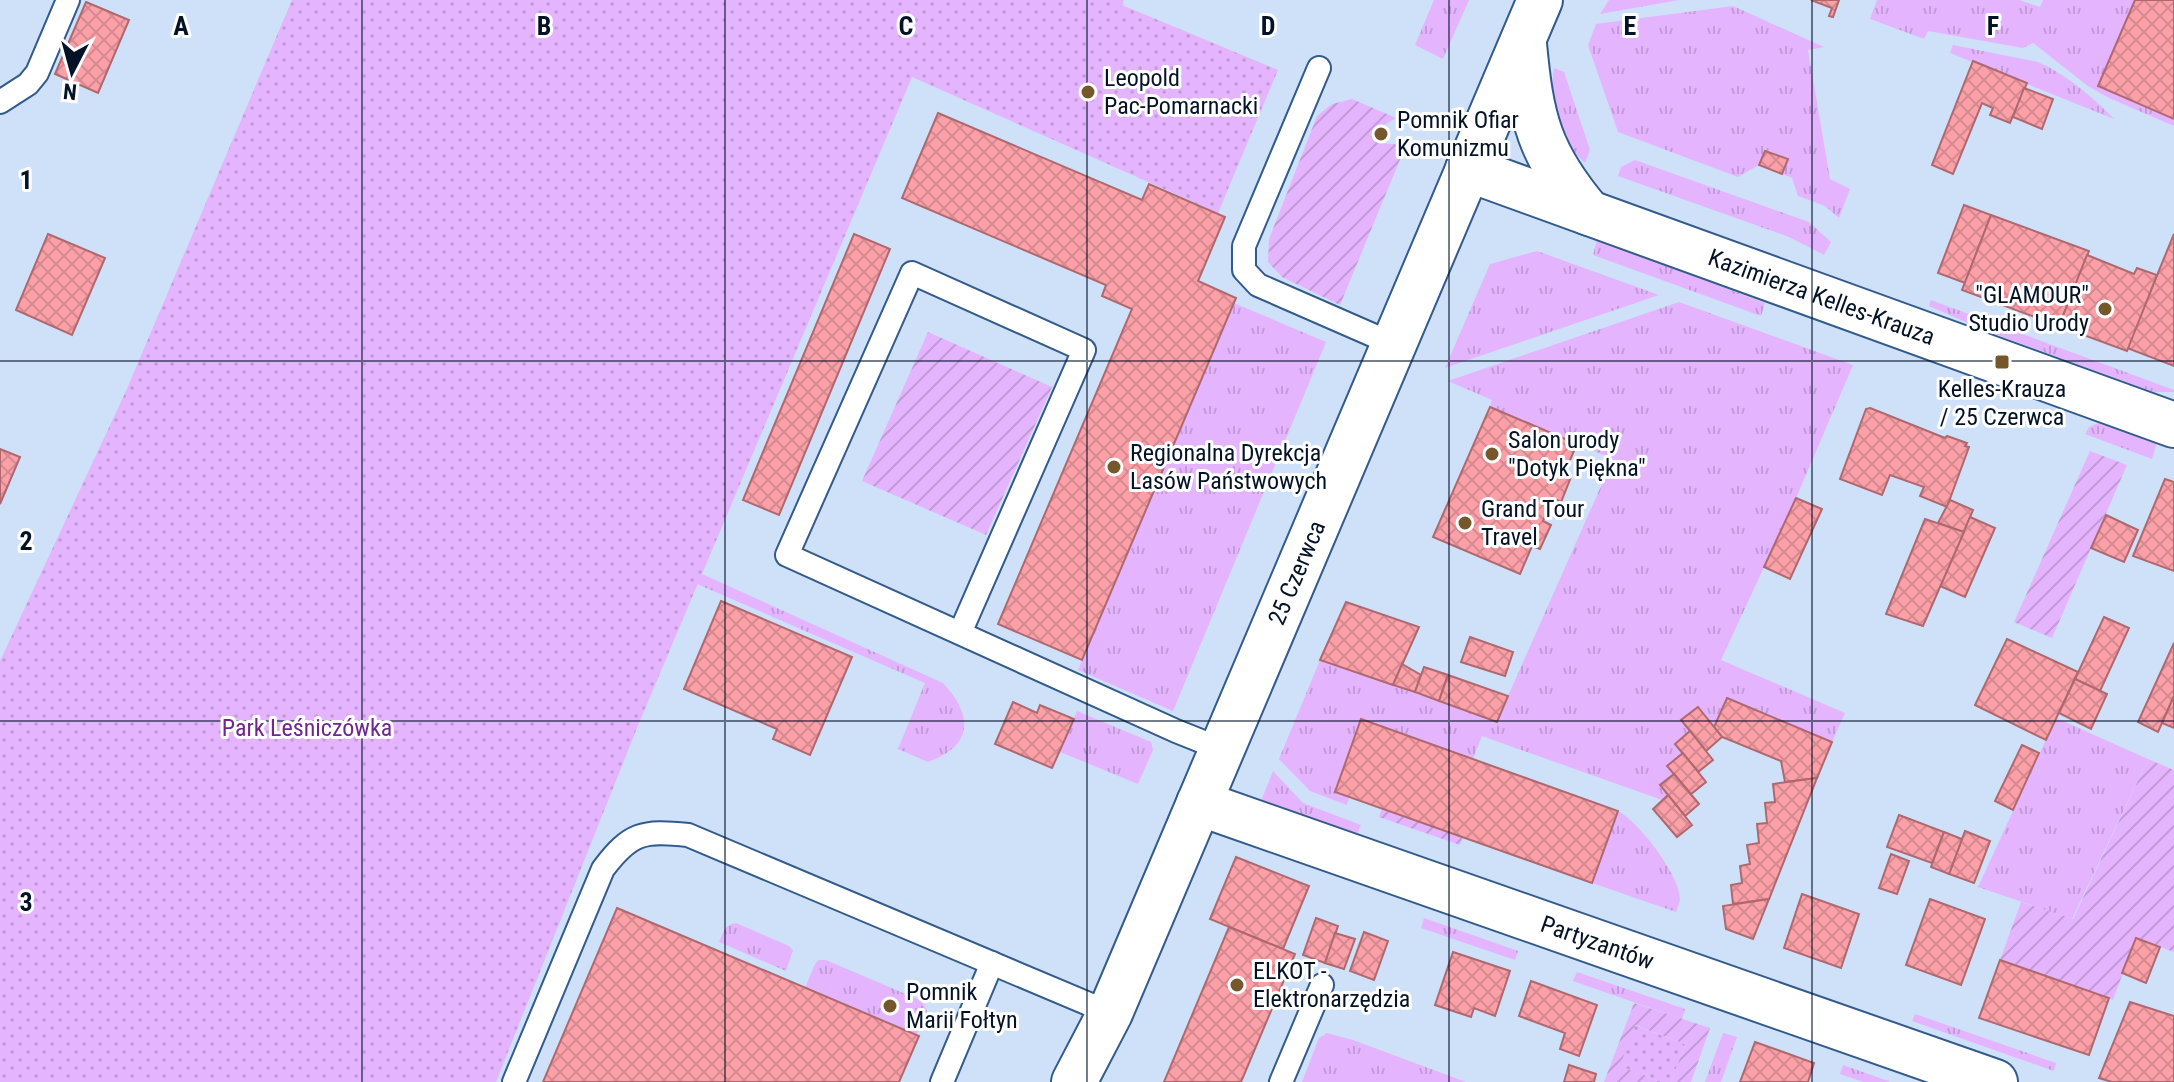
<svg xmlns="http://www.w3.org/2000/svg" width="2174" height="1082" font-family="'Roboto Condensed',sans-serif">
<defs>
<pattern id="grass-tufts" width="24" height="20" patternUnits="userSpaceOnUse" patternTransform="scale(2)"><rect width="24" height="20" fill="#e5b4fe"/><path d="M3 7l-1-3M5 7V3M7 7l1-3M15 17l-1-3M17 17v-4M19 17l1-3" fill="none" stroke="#c39ada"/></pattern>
<pattern id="park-dots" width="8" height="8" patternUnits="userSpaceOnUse" patternTransform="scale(2)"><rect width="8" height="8" fill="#e5b4fe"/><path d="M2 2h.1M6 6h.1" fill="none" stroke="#c39ada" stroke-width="1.8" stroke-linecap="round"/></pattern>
<pattern id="garden-furrows" width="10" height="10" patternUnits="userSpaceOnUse" patternTransform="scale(2)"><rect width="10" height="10" fill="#e5b4fe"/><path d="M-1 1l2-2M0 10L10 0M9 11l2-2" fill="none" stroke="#c39ada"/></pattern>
<pattern id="building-cross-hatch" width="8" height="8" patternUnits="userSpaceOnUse" patternTransform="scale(2)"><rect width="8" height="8" fill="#fca0a8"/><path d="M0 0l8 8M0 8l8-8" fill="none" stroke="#d68990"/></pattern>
</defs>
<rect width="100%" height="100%" fill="#cfe1f8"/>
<!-- grass -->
<g fill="url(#grass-tufts)">
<path d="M1434,0H1469L1443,59L1415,45Z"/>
<path d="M1609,0H1679L1600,14Z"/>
<path d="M1877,0H2019L2040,7L2043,0H2135L2098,86L2174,119V126L2109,98L2088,86L2033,43L2023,48L1928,31L1924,39L1870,19Z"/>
<path d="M1733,6L1824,47L1808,50L1830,179L1850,189L1839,218L1825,206L1798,196L1792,178L1782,174L1787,159L1765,151L1759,165L1738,177L1618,132L1588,45L1596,24Z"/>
<path d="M1953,45L2038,62C2065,74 2093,97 2114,119L1950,53Z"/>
<path d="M1554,68L1564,72L1590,150L1585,163C1556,136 1548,107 1554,68Z"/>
<path d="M1635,160L1809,222L1831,242L1824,255L1789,237L1618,176L1621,167Z"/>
<path d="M1597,240L1765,303L1761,316L1593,255Z"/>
<path d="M1537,251L1659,295L1445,368L1490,264Z"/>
<path d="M1931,300L2174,390V392H2154L1989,332L1929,306Z"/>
<path d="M1679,302L1853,365L1796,498L1721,660L1845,713L1832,742L1728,699L1714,727L1682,720L1690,731L1675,744L1683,753L1668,765L1674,774L1661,785L1668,795L1662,800L1482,736L1473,759L1362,719L1335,792L1349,797L1347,805L1310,791L1279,759L1320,660L1497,721L1613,459L1490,407L1492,400L1448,381Z"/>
<path d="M1234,303L1326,342L1173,711L1078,670Z"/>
<path d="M2098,423L2157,442L2152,459L2085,434L2089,427Z"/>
<path d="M702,574L943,683C974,716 973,746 928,762L898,749L925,683L697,584Z"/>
<path d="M1077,711L1151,742L1153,750L1138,784L1060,752Z"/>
<path d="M2056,718L2148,759L2072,919L1978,887Z"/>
<path d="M1273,771L1303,803L1361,825L1355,840L1267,806L1261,801Z"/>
<path d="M1618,811C1638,821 1681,876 1680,900C1679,904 1677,908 1676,912L1592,883Z"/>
<path d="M1424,918L1518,951L1515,960L1421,928Z"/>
<path d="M736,923L789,946L793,950L786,971L719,942C723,933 725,924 736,923Z"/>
<path d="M819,960H826L922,1001L927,1011L917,1034L805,988L815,964Z"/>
<path d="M1577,972L1685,1009L1682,1019L1573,981Z"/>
<path d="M1915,1014L2056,1063L2054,1071L1912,1021Z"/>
<path d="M1327,1033L1353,1040L1466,1082H1302L1319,1038Z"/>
<path d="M1723,1033L1737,1037L1721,1082H1705Z"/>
<path d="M1843,1065L1891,1082H1863L1840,1074Z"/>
</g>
<!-- park -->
<g fill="url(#park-dots)">
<path d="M292,0H1124L1122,5L1278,70L1218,213L912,77L639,723L496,1082H0V661L126,391Z"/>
<path d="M1634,1025L1685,1044L1671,1082H1662L1619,1066Z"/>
</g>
<!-- garden -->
<g fill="url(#garden-furrows)">
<path d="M1352,99L1396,118L1376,130L1380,143L1406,145L1340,305L1282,277L1268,262L1269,239L1317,116L1332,104Z"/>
<path d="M928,332L1052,387L986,535L862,481Z"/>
<path d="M2090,451L2127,465L2052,638L2014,622Z"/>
<path d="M2148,759L2174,770V952L2136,938L2113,1000L2000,960L2021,902L2073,919Z"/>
<path d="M1382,808L1463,837L1460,845L1379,817Z"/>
<path d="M1634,1003L1710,1028L1691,1082H1671L1685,1044L1635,1025L1620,1066L1662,1082H1604Z"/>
</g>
<!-- building -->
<g fill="url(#building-cross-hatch)" stroke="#af686f" stroke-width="2">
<path d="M1811,0H1839L1833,17L1829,16L1832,8Z"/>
<path d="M2135,0H2174V119L2098,86Z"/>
<path d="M86,2L129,20L98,93L55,74Z"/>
<path d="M1973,61L2027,83L2010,123L1990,115L1993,108L1982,103L1953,174L1932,165Z"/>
<path d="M2024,88L2053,99L2042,129L2013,117Z"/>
<path d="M938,113L1142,200L1149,184L1225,217L1198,281L1236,298L1082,660L998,624L1132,309L1102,296L1106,285L902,198Z"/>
<path d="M1765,151L1788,159L1782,174L1759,165Z"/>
<path d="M1964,205L1991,215L1965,283L1938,273Z"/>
<path d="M1991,215L2089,251L2059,326L1962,290Z"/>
<path d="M48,234L105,258L72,335L16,310Z"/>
<path d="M854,234L890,249L779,515L743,500Z"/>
<path d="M2174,234V366L2127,348Z"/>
<path d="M2087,255L2134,274L2137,268L2157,275L2127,351L2059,326Z"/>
<path d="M1490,407L1577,444L1564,474L1571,477L1561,502L1553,498L1543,521L1551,525L1540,549L1532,546L1520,574L1433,537Z"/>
<path d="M1870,408L1945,438L1947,436L1967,443L1965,446L1969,447L1947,507L1920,496L1924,487L1890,475L1882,495L1840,479L1866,409Z"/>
<path d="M0,449L20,457L0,504Z"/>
<path d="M2165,479L2174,482V571L2133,556Z"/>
<path d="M1796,498L1822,509L1790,579L1764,567Z"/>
<path d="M1950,500L1973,510L1964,532L1938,523Z"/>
<path d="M2106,515L2138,530L2124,562L2091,548Z"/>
<path d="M1970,517L1995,528L1965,597L1940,586Z"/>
<path d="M1925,519L1964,532L1923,626L1886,614Z"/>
<path d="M721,601L852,657L810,755L773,739L777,729L684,689Z"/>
<path d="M1346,602L1419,627L1393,685L1320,660Z"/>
<path d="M2104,617L2129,628L2100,691L2075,679Z"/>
<path d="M1470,637L1513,652L1505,676L1461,662Z"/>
<path d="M2007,639L2078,672L2046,740L1975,705Z"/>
<path d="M2174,643V696L2158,732L2138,722Z"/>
<path d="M1402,664L1421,675L1415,692L1393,685Z"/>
<path d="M1424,667L1448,675L1439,701L1415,692Z"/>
<path d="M1448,675L1508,696L1497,722L1439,701Z"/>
<path d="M2075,679L2107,694L2091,729L2059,713Z"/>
<path d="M2174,696V728L2162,723Z"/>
<path d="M1727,698L1832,742L1817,778L1785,782L1781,761L1722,737L1714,727Z"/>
<path d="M1013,702L1037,713L1040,705L1074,719L1052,768L995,744Z"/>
<path d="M1698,707L1722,737L1706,751L1681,720Z"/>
<path d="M1361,719L1618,811L1592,883L1335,792Z"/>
<path d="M1690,731L1713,760L1698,772L1675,744Z"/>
<path d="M2022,745L2039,753L2013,810L1995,801Z"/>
<path d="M1683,753L1706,782L1691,794L1667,766Z"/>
<path d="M1674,774L1699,804L1685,816L1660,785Z"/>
<path d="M1817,778L1769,899L1733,904L1731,885L1742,883L1740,866L1750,864L1747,845L1759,843L1757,824L1767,823L1765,803L1775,802L1773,784Z"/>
<path d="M1668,795L1692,825L1677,837L1653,809Z"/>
<path d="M1899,815L1944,832L1932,863L1887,847Z"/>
<path d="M1965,831L1990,841L1974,883L1949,874Z"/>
<path d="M1944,832L1962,839L1949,874L1931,867Z"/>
<path d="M1891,854L1909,861L1897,894L1879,888Z"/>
<path d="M1236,857L1309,886L1283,949L1210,919Z"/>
<path d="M1802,894L1859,914L1841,968L1784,948Z"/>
<path d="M1769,899L1753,939L1726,929L1723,906Z"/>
<path d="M1930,899L1985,919L1961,985L1906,965Z"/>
<path d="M617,908L919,1036L899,1082H543Z"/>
<path d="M1316,918L1338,926L1325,963L1303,955Z"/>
<path d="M1229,927L1295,954L1241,1082H1164Z"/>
<path d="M1364,932L1388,941L1374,980L1350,971Z"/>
<path d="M1335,933L1355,939L1344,969L1325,963Z"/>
<path d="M2136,938L2160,947L2146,983L2122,973Z"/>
<path d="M1453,952L1510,971L1495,1016L1474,1008L1471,1017L1435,1005Z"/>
<path d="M2000,960L2109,998L2089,1055L1979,1018Z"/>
<path d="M1531,981L1597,1005L1579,1056L1560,1049L1565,1033L1519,1016Z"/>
<path d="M2130,1002L2174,1016V1082H2112L2099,1078Z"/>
<path d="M1755,1042L1814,1063L1808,1082H1740Z"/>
<path d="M1569,1065L1596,1074L1594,1082H1564Z"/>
</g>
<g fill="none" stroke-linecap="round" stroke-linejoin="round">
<defs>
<g id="service">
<path d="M1319,68L1244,246V270L1258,285L1393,344"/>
<path d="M0,102L28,84L37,73L68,0"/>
<path d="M960,633L1084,350L912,273L787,555L1176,731L1221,749"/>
<path d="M514,1082L603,869C630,833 643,830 688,835L1110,1013"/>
<path d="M942,1082L992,963"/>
<path d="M1281,1082L1322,985"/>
</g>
<g id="minor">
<path id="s1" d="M1199,803L1995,1082"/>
</g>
<g id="tertiary">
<path d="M1524,44C1531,119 1539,154 1589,213"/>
<path id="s2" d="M1468,169L2174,425"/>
<path id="s3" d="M1074,1082L1110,1013L1540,0"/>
</g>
</defs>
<!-- service casing -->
<use href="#service" stroke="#325a8a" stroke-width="26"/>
<!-- minor casing -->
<use href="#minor" stroke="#325a8a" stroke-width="48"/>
<!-- tertiary casing -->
<use href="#tertiary" stroke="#325a8a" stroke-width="48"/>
<!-- service -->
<use href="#service" stroke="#fff" stroke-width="22"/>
<!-- minor -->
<use href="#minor" stroke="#fff" stroke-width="44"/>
<!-- tertiary -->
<use href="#tertiary" stroke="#fff" stroke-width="44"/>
</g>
<!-- grid -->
<path fill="none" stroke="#041226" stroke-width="2" stroke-opacity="0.55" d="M362,0V1082M725,0V1082M1087,0V1082M1449,0V1082M1812,0V1082M0,361H2174M0,721H2174"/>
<!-- markers -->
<g fill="#75572c" stroke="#fff" stroke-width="3">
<circle cx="1088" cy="92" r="8"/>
<circle cx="1381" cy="134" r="8"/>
<circle cx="2105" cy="309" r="8"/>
<rect x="1994" y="354" width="16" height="16" rx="4"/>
<circle cx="1492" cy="454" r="8"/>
<circle cx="1114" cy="467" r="8"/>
<circle cx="1465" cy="523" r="8"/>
<circle cx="1237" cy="985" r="8"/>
<circle cx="890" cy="1006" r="8"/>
</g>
<g text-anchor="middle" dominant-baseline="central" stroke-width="6" stroke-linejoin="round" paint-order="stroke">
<!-- poi labels -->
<g font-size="24" fill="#041226" stroke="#fff" text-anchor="start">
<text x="1104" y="78">Leopold<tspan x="1104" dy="28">Pac-Pomarnacki</tspan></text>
<text x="1397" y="120">Pomnik Ofiar<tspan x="1397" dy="28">Komunizmu</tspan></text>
<text x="2089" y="295" text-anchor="end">"GLAMOUR"<tspan x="2089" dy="28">Studio Urody</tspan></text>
<text x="2002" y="389" text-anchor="middle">Kelles-Krauza<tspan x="2002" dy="28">/ 25 Czerwca</tspan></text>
<text x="1508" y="440">Salon urody<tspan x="1508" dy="28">"Dotyk Piękna"</tspan></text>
<text x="1130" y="453">Regionalna Dyrekcja<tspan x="1130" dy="28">Lasów Państwowych</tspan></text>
<text x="1481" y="509">Grand Tour<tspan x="1481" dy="28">Travel</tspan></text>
<text x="1253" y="971">ELKOT -<tspan x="1253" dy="28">Elektronarzędzia</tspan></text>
<text x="906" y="992">Pomnik<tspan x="906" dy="28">Marii Fołtyn</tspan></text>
</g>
<!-- street labels -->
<g font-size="24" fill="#041226" stroke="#fff">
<text stroke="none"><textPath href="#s2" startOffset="376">Kazimierza Kelles-Krauza</textPath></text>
<text stroke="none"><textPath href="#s3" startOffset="556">25 Czerwca</textPath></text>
<text stroke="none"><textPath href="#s1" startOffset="422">Partyzantów</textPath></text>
</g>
<!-- park labels -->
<g font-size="24" fill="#6f268d" stroke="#fff">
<text x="307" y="728">Park Leśniczówka</text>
</g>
</g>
<g font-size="26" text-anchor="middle" font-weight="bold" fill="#041226" stroke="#fff" stroke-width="6" stroke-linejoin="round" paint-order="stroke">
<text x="181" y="35">A</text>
<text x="544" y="35">B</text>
<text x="906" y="35">C</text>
<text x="1268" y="35">D</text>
<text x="1630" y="35">E</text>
<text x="1993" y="35">F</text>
<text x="26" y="189">1</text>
<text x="26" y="550">2</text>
<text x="26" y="911">3</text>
</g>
<!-- north arrow -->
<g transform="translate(72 72) rotate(186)" stroke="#ffffff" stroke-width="6" paint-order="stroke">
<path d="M0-6L14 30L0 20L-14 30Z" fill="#041226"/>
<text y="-12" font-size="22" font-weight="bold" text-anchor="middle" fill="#041226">N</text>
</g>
</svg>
